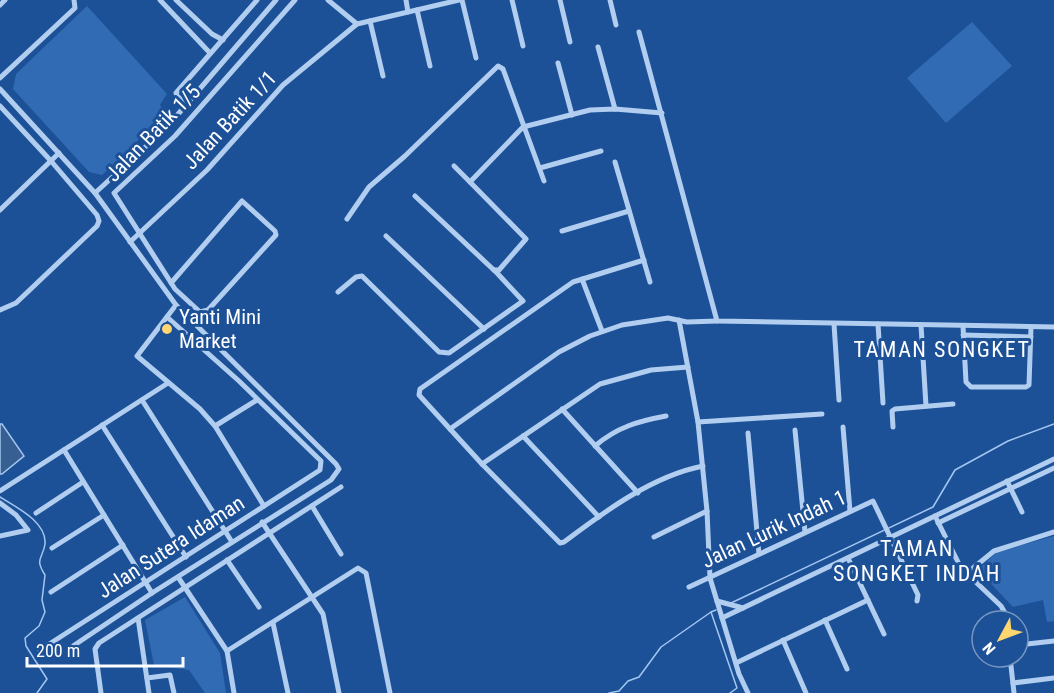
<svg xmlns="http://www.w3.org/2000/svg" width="1054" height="693" font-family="'Roboto Condensed',sans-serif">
<rect width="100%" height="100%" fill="#1c5197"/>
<!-- green -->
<g fill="#316bb4">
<path d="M87,6L167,94L160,105L166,113L102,175L89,172L13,89L16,74Z"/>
<path d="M972,22L1012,66L946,123L907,78Z"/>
<path d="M1054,536V621L1047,622L1043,600L1013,607L978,570L997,552Z"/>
<path d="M185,597L220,653L226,693H205L189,670L154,665L145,620Z"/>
</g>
<!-- water -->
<path fill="#385f91" stroke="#a4c7f1" stroke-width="1.5" d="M0,424H2L24,456L2,474H0Z"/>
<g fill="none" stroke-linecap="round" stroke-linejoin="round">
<!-- stream -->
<g stroke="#a4c7f1" stroke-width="1.5">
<path d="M0,497C16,507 47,522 45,544C43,559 34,558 45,575L42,600L45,612L39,626L25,638L26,646L47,679L37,693"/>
<path d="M731,603L933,507L955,470L1008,441L1054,424"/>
<path d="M716,610L711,612L737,688L730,693"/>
<path d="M609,693L619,691L628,681L639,677L661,647L711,612"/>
</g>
<!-- minor -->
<g stroke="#b1cdef" stroke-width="5">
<path d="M160,0L210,53"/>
<path d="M176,0L212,34L223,40"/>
<path d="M328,0L357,24"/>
<path d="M406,0L408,12"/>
<path d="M462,0L476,58"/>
<path d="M512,0L523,46"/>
<path d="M560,0L570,42"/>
<path d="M610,0L616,25"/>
<path d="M0,5L5,0"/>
<path d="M417,10L430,66"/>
<path d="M370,21L383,76"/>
<path d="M639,32L717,321L1054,327"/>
<path d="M598,47L615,109"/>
<path d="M558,63L572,115"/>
<path d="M0,78L75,8L74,0"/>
<path d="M0,89L95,193L176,305L336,464L339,469L331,480L152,593L73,646"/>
<path d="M187,104L177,96L176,93L257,0"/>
<path d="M0,106L51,161L97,215L99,221L97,226L16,303L0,310"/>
<path d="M615,162L650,282"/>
<path d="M454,166L470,182"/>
<path d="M540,168L601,151"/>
<path d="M95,193L167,127L276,0"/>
<path d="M0,210L59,153"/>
<path d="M347,219L369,187L405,156L498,66L503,69L544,181"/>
<path d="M562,231L629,211"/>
<path d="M386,236L484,329"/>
<path d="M130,242L207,170L283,85L357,24L459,0"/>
<path d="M644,260L573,282L420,389L419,395L482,464L560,543L564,542C604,512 652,476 703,466"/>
<path d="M494,270H499L526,239L470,182L523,127L590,110L615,109L662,113"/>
<path d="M582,279L602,331"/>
<path d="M171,283L242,201L275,231L276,235L208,310L200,312L175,289L114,193L175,136L295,0"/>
<path d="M338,292L356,277L362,276L439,352L449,353L523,301L497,273L415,196"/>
<path d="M176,305L137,356L200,409L215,426L264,506"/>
<path d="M679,320L698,422L707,511L710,578L739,674L748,693"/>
<path d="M834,324L839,400"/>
<path d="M878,324L883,403"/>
<path d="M921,325L926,406"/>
<path d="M963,326L966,382L971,387H1026L1029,385L1031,327"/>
<path d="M963,335L1031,337"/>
<path d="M142,400L232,542"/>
<path d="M562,409L638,493"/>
<path d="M698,422L822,414"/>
<path d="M102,425L186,557"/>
<path d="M215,426L257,400"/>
<path d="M843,427L850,511"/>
<path d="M893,427L892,411L895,409L953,404"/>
<path d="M450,429L559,352L590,336L622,325L668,318L687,322L717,321"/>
<path d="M795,430L805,532"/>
<path d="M748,433L759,554"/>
<path d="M523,436L599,517"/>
<path d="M595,446C617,427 639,421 666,416"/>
<path d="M64,450L152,593"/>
<path d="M482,464L600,384L651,370L688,367"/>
<path d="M1007,481L1022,512"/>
<path d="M0,491L168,383"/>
<path d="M0,503L16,515L28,530L0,536"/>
<path d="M312,506L341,554"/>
<path d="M36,513L83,482"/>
<path d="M935,516L961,568L1001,606L1005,613L1006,621"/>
<path d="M262,522L323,614L339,693"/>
<path d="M938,523L1054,468"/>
<path d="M654,537L707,511"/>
<path d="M52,548L104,515"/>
<path d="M848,558L884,634"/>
<path d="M227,560L259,607"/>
<path d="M967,573L994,551L1054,532"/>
<path d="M178,577L227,651L234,693"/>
<path d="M689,587L873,501L918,595L917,601"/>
<path d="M51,592L123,545"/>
<path d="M717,601L743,608"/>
<path d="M138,618L149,693"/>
<path d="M722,618L1054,459"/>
<path d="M825,620L847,669"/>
<path d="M273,623L288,693"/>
<path d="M783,640L806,693"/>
<path d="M1018,645L1054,641"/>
<path d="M40,650L320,470L321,461L239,381L167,317"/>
<path d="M227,651L358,568L366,573L390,693"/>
<path d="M1010,657L1014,693"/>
<path d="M736,663L868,600"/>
<path d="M147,678L170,675L174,693"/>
<path d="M1013,683L1054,678"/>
<path d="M101,693L95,649L99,643L341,487"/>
</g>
</g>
<!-- markers -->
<circle fill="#ffd66f" stroke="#1c5197" stroke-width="2" cx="167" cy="329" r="6"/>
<g text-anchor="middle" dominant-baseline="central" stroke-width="6" stroke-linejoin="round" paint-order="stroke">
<!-- street labels -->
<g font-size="21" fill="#fff" stroke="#1c5197">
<text transform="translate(230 120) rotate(-47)">Jalan Batik 1/1</text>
<text transform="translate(153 133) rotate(-46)">Jalan Batik 1/5</text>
<text transform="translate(774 529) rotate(-25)">Jalan Lurik Indah 1</text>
<text transform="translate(171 547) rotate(-33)">Jalan Sutera Idaman</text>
</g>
<!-- poi labels -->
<g font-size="21" fill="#fff" stroke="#1c5197" text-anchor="start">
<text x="179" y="317">Yanti Mini<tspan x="179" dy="24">Market</tspan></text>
</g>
<!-- neighbourhood labels -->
<g font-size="22" letter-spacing="1.5" fill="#fff" stroke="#1c5197">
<text x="942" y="349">TAMAN SONGKET</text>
<text x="917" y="548">TAMAN<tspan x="917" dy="25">SONGKET INDAH</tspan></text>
</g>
</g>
<!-- north arrow -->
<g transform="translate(1000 639) rotate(229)"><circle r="28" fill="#1c5197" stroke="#7797c1" stroke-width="1.5"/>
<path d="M0-4.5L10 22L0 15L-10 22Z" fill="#ffd66f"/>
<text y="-9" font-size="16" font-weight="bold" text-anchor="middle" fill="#ffffff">N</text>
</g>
<!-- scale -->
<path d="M27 657v9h156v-9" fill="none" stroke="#ffffff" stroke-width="3"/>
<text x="36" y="657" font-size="18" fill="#ffffff" stroke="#1c5197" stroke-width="4.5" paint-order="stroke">200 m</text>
</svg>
